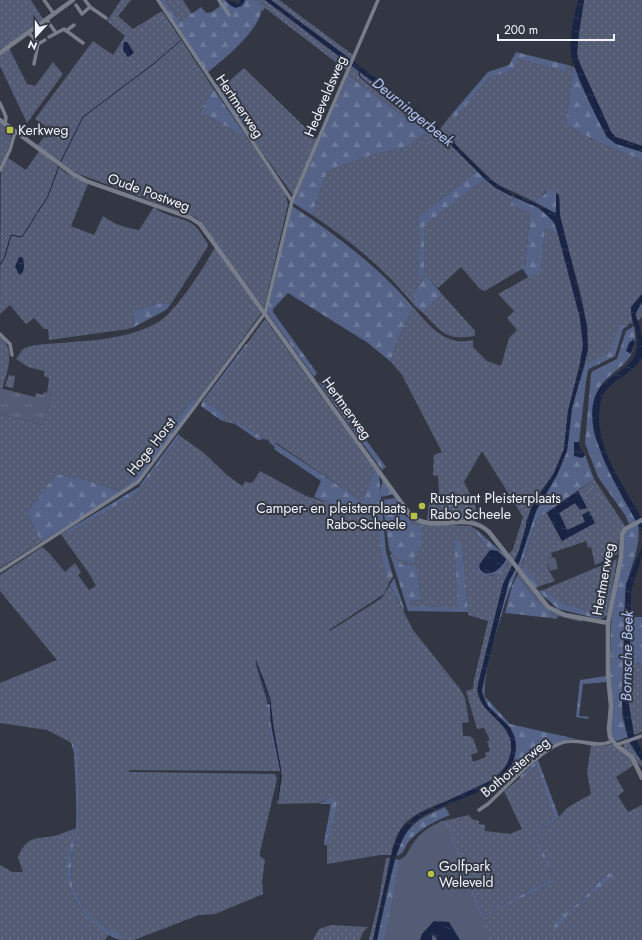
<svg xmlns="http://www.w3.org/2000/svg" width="642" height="940" font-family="Jost,sans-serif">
<defs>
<pattern id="grass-dots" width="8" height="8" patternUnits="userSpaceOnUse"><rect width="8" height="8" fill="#535c74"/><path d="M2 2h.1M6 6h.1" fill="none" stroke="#6c7489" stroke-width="1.8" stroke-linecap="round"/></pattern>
<pattern id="forest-firs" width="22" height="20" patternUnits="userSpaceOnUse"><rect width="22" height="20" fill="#556388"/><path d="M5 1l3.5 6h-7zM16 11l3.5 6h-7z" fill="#6e7a9a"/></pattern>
<pattern id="park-tufts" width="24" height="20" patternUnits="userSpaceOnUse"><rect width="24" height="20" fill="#535c74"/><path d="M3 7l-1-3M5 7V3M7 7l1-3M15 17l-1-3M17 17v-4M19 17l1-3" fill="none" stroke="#6c7489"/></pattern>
<pattern id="garden-furrows" width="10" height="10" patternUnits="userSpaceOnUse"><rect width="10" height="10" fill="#535c74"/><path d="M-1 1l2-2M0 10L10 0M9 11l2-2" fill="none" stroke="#6c7489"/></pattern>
<pattern id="water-ripples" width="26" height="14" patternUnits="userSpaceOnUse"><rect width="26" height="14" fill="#1a2445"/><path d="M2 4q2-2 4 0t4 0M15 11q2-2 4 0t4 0" fill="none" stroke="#303a58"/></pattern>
</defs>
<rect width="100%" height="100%" fill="#323743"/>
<!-- grass -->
<g fill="url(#grass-dots)" fill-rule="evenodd">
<path d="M0,0H31L43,19L0,51Z"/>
<path d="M121,0H131L118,16L133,29L162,11L213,88L201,112L248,139L285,193L288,204L264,308L200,221L195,217L79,174L69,169L37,146L50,129L35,119L93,41L113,55L125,36L107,21ZM124,42H127L134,53L128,57L123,50Z"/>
<path d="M165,0H183L192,14L180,22Z"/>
<path d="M254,0H265L349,64L346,70L265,8L262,12V6Z"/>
<path d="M271,0H279L353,55L351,60Z"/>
<path d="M584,0H642V146L616,137L611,132L580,64L577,54L578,41Z"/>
<path d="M9,48L27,84L35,86L53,62L63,74L27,123L0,66V55Z"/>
<path d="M518,59L567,72L568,65L573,67L566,124C590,140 615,150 642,160V294C634,302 629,311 633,323L622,325C618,332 614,350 609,354C604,359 592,361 585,364C594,314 570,265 560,216C559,209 560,202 559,195L545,191L543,196L537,198L535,202L495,183L440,129L451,115L456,117L489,78L512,70Z"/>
<path d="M352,66L435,129L477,171L417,218L420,234L418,277L424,270V226L485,179L496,188L514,197L510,205L530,213L525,267L485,291L480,289L461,267L438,288L426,275L414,292V305C384,268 352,242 312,215L327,171L374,154L405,148L424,134H428L441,145L418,122L400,114L348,75Z"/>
<path d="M244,68L317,139L294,193L292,194L241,123L244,120L234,106V92L226,84Z"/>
<path d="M0,121L11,130C11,144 8,153 0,165Z"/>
<path d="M39,151L66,173L88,184L71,226L94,235L103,216C113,224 126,228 139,230L154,207C164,216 177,216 189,222C198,226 202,236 208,244L207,248L171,304L161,303L133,311L134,327L128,329L49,340L48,329H44L34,318L26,324L10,305L0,314L1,168L8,158L26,170ZM19,257H22L24,265L23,272L18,274L16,265Z"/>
<path d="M545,228L558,234L580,318L583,345L580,364L568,411L564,449L554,473L540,492L526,521V529L515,562L509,554L513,549L523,517L482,451L464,482L475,504L478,521L427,520L430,493H439L438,476L433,475L434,455L442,452L402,375L391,362L395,347L413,307C429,326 446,347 473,340V347L487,361L501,366L509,338L517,330L507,318L514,311L498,294L541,270Z"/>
<path d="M215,247L262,312L196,402L191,400L132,477L127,487L122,492L87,480L56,474L27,512L41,542L0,568V414L43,425L52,394L47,393L49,378L44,376V371L28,367L16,359L23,349C33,343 59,344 71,342C101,340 134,337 160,321C177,310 205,266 215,247Z"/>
<path d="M442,294L475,331V336C446,341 442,332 423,313Z"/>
<path d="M642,302V317L638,321L635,312Z"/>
<path d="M265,319L375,470L362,501L278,444L264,439L236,421L235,424L222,421L226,415L205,401Z"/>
<path d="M0,335C16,352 8,369 2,389L0,388Z"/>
<path d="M9,375L15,376L13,388L5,386Z"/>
<path d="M180,436L203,452L227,475L242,486L246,481L249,483L253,482L260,471L306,496L329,503H348L377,516L382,561L389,583L384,594L329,630L330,631L382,598L390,585L413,630L460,689L465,698L469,722L462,723L463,736H469L473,738L478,752L471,755L473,762L486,757L485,753L490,751L487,741L490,740L484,728L477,729L466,691L473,689L474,680L488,621L468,615L462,541H454L459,607L412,606L410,601L421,600L417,568C404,566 392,560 389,548C397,554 403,566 415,562V558L421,546V526H413L412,520L425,524L471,526L489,549L477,564L478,572L491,576L499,573L508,558L513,565L503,584L477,689C479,715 513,721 511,748C509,793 432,796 404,824C397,833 393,844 391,855H380L327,864V845L336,800L331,797L319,803L277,804L282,777L270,703L264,680L255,662L267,701L269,727L278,771L129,770V772L275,774L277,779L260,852V856L265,860L262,881L263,894L215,914L199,915L134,940H123L114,931L103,927L85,911L72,886L71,858L79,827L76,745L47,730L0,723V683L57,660L0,591V575L42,547L49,553L65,572L75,563L81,572L78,575L89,590L96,586C87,567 72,552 61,534L66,531L67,534L141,491L139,487L140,485L143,486Z"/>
<path d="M594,479L625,526C617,533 619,544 618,554L595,565L591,547L588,548L586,541L551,553L552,557L546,559L549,571L555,581L540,586L524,567L521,569L536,520L547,513L562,541L585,522L568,531L559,513L575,503L587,508L578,491Z"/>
<path d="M617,559L608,615L600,619L601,616L563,603L543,590Z"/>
<path d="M519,573L547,608L581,620L582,622L559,616L556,619L551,618L552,613L539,603L517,576Z"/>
<path d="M642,663V732L634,735L629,705V665Z"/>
<path d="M630,742L642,762V767L623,748L624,744Z"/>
<path d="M586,743L602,746L612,744L630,757L634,765L616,777L624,791L618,796L628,812L642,805V940H460L400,860C407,857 408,851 412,845C419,834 431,824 445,821L481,918L554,882L549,862L540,847L536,835L557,819L567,808L591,794L587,772L591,746L583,744ZM609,872L612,876L567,915L564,914L580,902Z"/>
<path d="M536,765L556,817L535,835C539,851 549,863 552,879L483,915L447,820L469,815L472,819L479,821V824L485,825V831L510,834L522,829L504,791Z"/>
<path d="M76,828C63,879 63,902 109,934L105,940H0V865L12,872H23L18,857C27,834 38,840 58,835C64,833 70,830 76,828Z"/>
<path d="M386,858H390L373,940H369L378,904Z"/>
<path d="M331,925L368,927L363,932L360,940H313L319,929Z"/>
</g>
<!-- forest -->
<g fill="url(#forest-firs)" fill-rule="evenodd">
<path d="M160,0H165L180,22L201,7L206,13L212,12L220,6L218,0H225L232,7L244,3L245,0H254L262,6C263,28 223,60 207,73Z"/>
<path d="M516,52L568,65L567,72L518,59L513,70L489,78L456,117L451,115L488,72L509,65Z"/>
<path d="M573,67H575L607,137L642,152V160C615,150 590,140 566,124Z"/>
<path d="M348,75L400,114L430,131L443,143L441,145L428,134H424L405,148L374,154L327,171L312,215L293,203Z"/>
<path d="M221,81L240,100L234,106L244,120L241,123L216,86Z"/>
<path d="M213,88L248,139L201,112Z"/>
<path d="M477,171L485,179L424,226V274L418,278L420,234L417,218Z"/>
<path d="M549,188L556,193V212L555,213L535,202L537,198L543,196Z"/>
<path d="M514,197C534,206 552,210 558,234L545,228L541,271L529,278L522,268L525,267L530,213L510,205Z"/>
<path d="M292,206C338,236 377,266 413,307L395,347L391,362L368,343L288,293L273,309V312L317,373L314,377L267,312Z"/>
<path d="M426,275L442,294L423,313L414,305V292Z"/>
<path d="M161,303L171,304L166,310L134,327L133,311Z"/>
<path d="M626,324L629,325L623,329L615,356L589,369L587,373L579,442H574L582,458L585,455L594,479L536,520L521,568L524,566L540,586L536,588L518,566L536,511L557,475L567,451L572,408L585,364C615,352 608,357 619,327Z"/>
<path d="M634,326C642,371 602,367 595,399C592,409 592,423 594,433C596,441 602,450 606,458C616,479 626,500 636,521L629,524L625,515L598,477L585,443L591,374L593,371L617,359L626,331Z"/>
<path d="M246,344L248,345L205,401L226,415L222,421L201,406L202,402Z"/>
<path d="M322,380L386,467L382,470L319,383Z"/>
<path d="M192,399L196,402L140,478L136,483L127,487L132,477Z"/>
<path d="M236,421L264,439L258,440L235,424Z"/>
<path d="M178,434L180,436L143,486L140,485Z"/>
<path d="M270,440L362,501L375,470L379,474L386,552L393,576L389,583L382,561L377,516L348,503H329L314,497L321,481L274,449L275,447L269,442Z"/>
<path d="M56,474L87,480L122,492L41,542L27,512Z"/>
<path d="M383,478L393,494L382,497L380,492Z"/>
<path d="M139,487L141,491L67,534L66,531Z"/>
<path d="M395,498L404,515L412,520L413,526H421V546L415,558V562L411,564L400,559L389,548L382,500Z"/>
<path d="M638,524C642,548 628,570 625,594L622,703V715L628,737L617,741L613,738L611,731L610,678L611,624L624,531Z"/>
<path d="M472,527L477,530L508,558L502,573L486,576L478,572L477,564L489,549ZM490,550L498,551L497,570L492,573L479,564Z"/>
<path d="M454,540L462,541L468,612L408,611L390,554L402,564L417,567L421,600L410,601L412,606L458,607Z"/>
<path d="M516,569L517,572C507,592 481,677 485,697L510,724L576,739C552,737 532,760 515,776L509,771L514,758L511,728L488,706L482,691L504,597L509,581Z"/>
<path d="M517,576L539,603L552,613L551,618L505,613L512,586Z"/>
<path d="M394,578L404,608V611L390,585Z"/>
<path d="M543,590L563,603L601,616L600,619L558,609L538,591Z"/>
<path d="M630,617H642V663L629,665Z"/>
<path d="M606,676V682L583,684L579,716L589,717L588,719L576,717L580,680Z"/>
<path d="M267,704L270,705V720L280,771H278L269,727Z"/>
<path d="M71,742L76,745L77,749L79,827L71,858L72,886L85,911L103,927L117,932L123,940C113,940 103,931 95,924C71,903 62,878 70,847C72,840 76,834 76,826C77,802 75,777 74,753Z"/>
<path d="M538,760L559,817L536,835L540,847L549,862L554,882L481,918L445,821L447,820L483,915L552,879C551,865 532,845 536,833L555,817L536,765L521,778L520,776Z"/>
<path d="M331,797L335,799L337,803L327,845H324V842L331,804H319Z"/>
<path d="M445,807L450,815C435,821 421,828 410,840C404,846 405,854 396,856C405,826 418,819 445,807Z"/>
<path d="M395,859L400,860L392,904L396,940H377Z"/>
<path d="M609,872L613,876L567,915L556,930L553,927L564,914L580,902Z"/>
</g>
<!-- park -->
<path fill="url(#park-tufts)" d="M0,388L35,397L36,393L43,395L44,392L52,394L43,425L0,414Z"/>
<!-- garden -->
<path fill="url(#garden-furrows)" d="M593,484L597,491L587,497L583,490Z"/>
<!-- pitch -->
<g fill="#535c74">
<path d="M555,557L558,569L550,571L546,559Z"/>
<path d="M441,821H445L490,940H384L400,860L406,856L419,836Z"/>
</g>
<!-- water -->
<g fill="url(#water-ripples)">
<path d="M225,0L239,3L240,0H245L242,6L235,8Z"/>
<path d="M265,0H271C325,41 381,80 433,123C459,144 482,180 513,193L511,196L496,188L487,181L435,129Z"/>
<path d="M578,0H584L579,32L577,54L580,64L611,132L616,137L642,146V152L616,144L607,137C598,120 572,70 571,52C570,35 574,16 578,0Z"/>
<path d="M124,42H127L134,53L128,57L123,50Z"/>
<path d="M556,193L559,195L560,215L587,325L588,350L572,408L567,451L557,475L536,511L520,560L509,581L482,687C479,717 526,718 514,759C503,799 433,798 410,827C392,850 384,910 377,940H373L393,848L401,829L417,815L494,779C502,773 508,766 510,756C519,720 475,718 478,684L503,584L519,551L531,508L554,473L564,449L568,411L580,364L583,345L580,318L555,223L539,208L514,197L515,194L555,213L556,212Z"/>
<path d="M19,257L23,258C24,264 25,271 20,275L15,267Z"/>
<path d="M642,294V302L635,315C640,325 642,333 642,344C642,348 642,353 642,356C636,375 606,379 601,401C591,443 623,484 642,519V532C625,499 574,425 599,389C610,374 634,369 637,348C640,333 630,321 631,307Z"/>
<path d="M633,339L635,342L631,354L626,351L629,343Z"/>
<path d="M574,442H579L580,448L585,455L582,458L574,456Z"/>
<path d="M578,491L587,508L580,510L575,503L559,513L567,530L585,522L582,515L589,511L595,523L562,541L547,513Z"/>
<path d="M642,547C642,567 633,576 631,595L629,705L634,735L642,751V762L631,745L626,731L622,702L626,584Z"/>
<path d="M490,550L498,551L506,559C503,569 483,582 479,566Z"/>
<path d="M434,921L449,922L460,940H437L436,937L432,935V940H420L422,934Z"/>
</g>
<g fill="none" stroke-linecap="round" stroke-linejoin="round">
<!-- stream -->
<g stroke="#1a2445" stroke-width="1">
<path d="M359,72L360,77L410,117"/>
<path d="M61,161L83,117L156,62L180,41"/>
<path d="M0,265L5,256L11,235L22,237L48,196L59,166"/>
<path d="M256,661L270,699L273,731L281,771"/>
<path d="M278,800L281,775"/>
</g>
<!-- minor -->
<g stroke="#777d8b" stroke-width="3.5">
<path d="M44,0L54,14"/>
<path d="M85,0L90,7L106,18"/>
<path d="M158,0L292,201"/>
<path d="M219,0L229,15"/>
<path d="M76,5L82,14L90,7"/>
<path d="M47,20L56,33"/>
<path d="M66,31L74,25"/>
<path d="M29,33L38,44L34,64"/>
<path d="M49,37L64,29L83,43"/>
<path d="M38,44L45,40"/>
<path d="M0,103L6,117L5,124"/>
<path d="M0,170L10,150L15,132"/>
<path d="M0,334L10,344L12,355"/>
<path d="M0,571L138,482L262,317L265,313L292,201L378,0"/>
<path d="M616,745L642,736"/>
<path d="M479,810L488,804C505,788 542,748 564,742C581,738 596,749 612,741"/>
</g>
<!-- tertiary -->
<g stroke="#777d8b" stroke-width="4.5">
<path d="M0,53L73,0"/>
<path d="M0,120L73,174L86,181L191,218L200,224L411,516C434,534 467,510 489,532L548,607L565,615L608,623"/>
<path d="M642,520L625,529L622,534L621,557L608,623V675L611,706L609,729L610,737L616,745L632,757L642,778"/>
</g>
</g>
<!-- markers -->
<g fill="#b7c148" stroke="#323743" stroke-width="1.5">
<rect x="6" y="126" width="8" height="8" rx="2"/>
<circle cx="422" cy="506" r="4"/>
<rect x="410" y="512" width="8" height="8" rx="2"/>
<circle cx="431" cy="874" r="4"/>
</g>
<g text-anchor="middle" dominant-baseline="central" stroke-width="4" stroke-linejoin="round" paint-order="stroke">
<!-- street labels -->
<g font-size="14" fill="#f1f4fc" stroke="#323743">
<text transform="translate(325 96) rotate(-67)">Hedeveldsweg</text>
<text transform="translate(240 106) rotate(56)">Hertmerweg</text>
<text transform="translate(149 192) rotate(20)">Oude Postweg</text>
<text transform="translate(347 408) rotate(54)">Hertmerweg</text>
<text transform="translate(151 446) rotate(-52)">Hoge Horst</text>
<text transform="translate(603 579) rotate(-80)">Hertmerweg</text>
<text transform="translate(515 767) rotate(-40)">Bothorsterweg</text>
</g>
<!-- poi labels -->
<g font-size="14" fill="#f1f4fc" stroke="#323743" text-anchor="start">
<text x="18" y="130">Kerkweg</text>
<text x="430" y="498">Rustpunt Pleisterplaats<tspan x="430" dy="16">Rabo Scheele</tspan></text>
<text x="406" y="508" text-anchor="end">Camper- en pleisterplaats<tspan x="406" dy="16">Rabo-Scheele</tspan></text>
<text x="439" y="866">Golfpark<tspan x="439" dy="16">Weleveld</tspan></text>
</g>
<!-- water labels -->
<g font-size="15" font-style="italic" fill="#b0c3f5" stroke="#323743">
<text transform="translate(413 112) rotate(39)">Deurningerbeek</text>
<text transform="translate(627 656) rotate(-89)">Bornsche Beek</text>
</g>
</g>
<!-- north arrow -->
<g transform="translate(36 36) rotate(201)" stroke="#323743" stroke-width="3" paint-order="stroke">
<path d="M0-3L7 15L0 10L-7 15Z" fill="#f1f4fc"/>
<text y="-6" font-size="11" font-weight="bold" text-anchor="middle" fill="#f1f4fc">N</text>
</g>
<!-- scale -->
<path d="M498 34v6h116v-6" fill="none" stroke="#f1f4fc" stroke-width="2"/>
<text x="504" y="34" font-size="12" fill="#f1f4fc" stroke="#323743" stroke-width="3" paint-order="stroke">200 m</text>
</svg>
